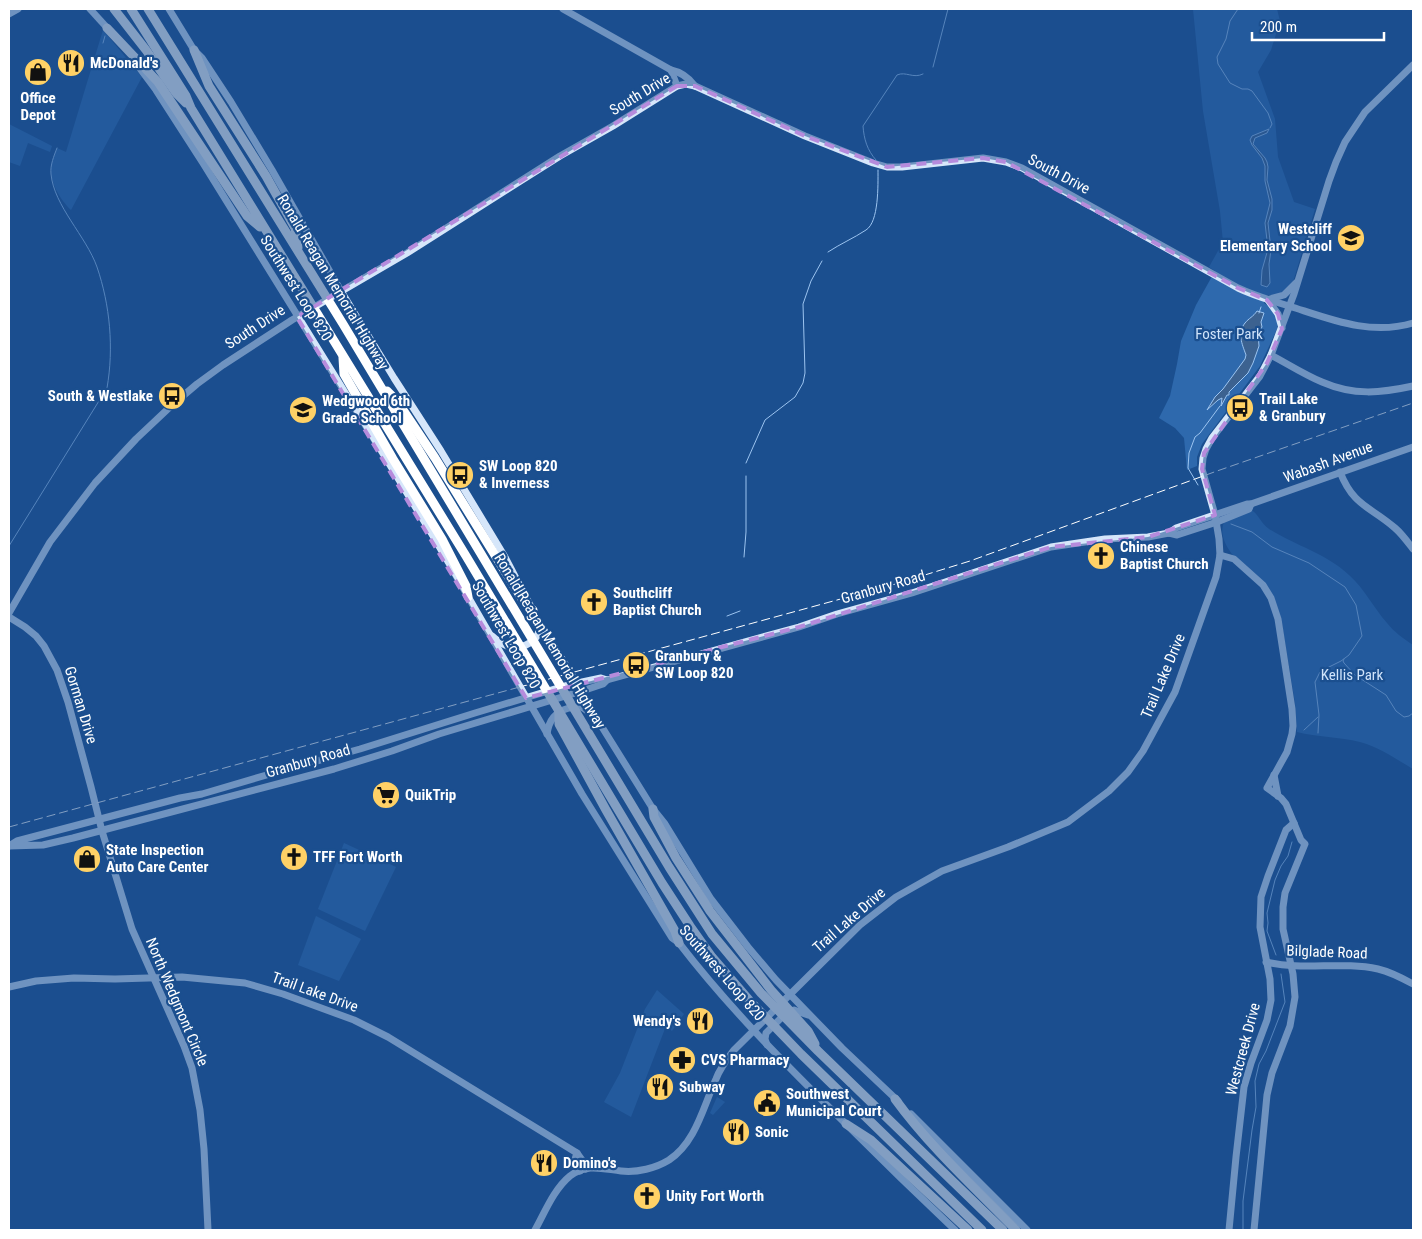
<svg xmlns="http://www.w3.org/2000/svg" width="1422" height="1239" font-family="'Roboto Condensed',sans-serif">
<rect width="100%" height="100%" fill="#1b4f8f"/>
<!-- green -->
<g fill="#2e69ad">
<path d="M1193,9H1277L1280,21L1271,50L1258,72L1275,119L1278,157L1294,202L1315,209L1293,282L1284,292L1276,295H1266L1264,303L1273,309L1278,323L1277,329L1260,366L1202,444L1197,457V466L1187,470L1184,438L1175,428L1159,418L1170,396L1177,364L1181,341L1196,305L1215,271L1209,267L1223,242L1220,211L1203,111Z"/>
<path d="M103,30L142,77L71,210C60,199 50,183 51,167C52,161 55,154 57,148L66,152Z"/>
<path d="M9,124L52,146L50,152L28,143L20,166L9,162Z"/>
<path d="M1251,510C1258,513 1261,524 1269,529C1296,546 1325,553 1349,575C1364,588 1373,607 1387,623C1394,632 1404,639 1413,645V769C1396,759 1379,747 1360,742C1340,737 1317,737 1297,732L1295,703L1282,624L1276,603L1234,557C1226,546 1219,535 1224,522Z"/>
<path d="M344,843L396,867L365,931L318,909Z"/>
<path d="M316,916L361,939L339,981L298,965Z"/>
<path d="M657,990L684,1014L672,1031L666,1026L631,1117L604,1102L620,1073L645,1009Z"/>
<path d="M717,1097L725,1102L713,1115L710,1113Z"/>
</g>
<!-- water -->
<g fill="#3c6290" stroke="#9cc4f0">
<path d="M1269,129L1267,133L1255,138L1253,144L1265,158L1267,162L1268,167L1267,180L1272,199V210L1268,223L1271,250L1269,264L1270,283L1267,287L1261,285L1262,270L1268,249L1265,223L1270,203L1265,181V166L1262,158L1252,145L1250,140L1252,136Z"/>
<path d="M1257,311L1264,313L1261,322L1262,327L1258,333L1259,346L1253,363L1248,373L1229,392V395H1227L1221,406L1222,398L1218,400L1207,410L1215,397L1223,389L1245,359L1246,355C1242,344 1237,333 1245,323C1249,318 1253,317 1257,311Z"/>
</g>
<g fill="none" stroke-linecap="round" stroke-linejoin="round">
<!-- stream -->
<g stroke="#9cc4f0" stroke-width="1">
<path d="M1238,9L1230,21L1226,39L1217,57L1218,64L1230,83L1242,89H1248L1252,91L1268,113L1272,124L1270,128"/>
<path d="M103,43L105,36"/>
<path d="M933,67L948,9"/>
<path d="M876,160C867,150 864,139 863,126L897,75C906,71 913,79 923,74"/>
<path d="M828,252C840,244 854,238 866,230C879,222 878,185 878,170"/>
<path d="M1259,313L1261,307"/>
<path d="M746,463L765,420L795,397L803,383L805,373L803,304L811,281L822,261"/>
<path d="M1198,485L1188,468L1189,453L1195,437L1200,433L1220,406"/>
<path d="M1231,524L1252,532L1272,547L1309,563L1345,587L1356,605L1362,636L1349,655L1341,661L1327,668L1320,672L1315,682L1319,715L1318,733"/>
<path d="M9,546L107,388C114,348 110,305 97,267C86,236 54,206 51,174C50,165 54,156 57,148"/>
<path d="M744,557L746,532V476"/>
<path d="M727,616L740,611"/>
<path d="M1344,659L1343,661L1344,663L1355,675L1386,695L1396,711L1404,717L1409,716L1413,713"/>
<path d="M1304,730L1318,717"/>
<path d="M1276,955L1267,931L1268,923L1267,913L1275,880L1281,866L1288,856L1292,842"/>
<path d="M1243,1230V1201L1252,1130L1256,1107L1255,1081L1259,1064L1266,1051L1285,1002L1281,974"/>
</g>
<!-- secondary -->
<g stroke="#d6e6fa" stroke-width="7">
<path d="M90,9L110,31"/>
<path d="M169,9L194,50L202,58L231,102L272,170L341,291L394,378L441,451L505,557L539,622L577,683L602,727L653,809L665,824L711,899L748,947L776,980L842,1048L898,1101"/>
<path d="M563,9L671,70L677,86"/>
<path d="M9,14L18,9"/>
<path d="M135,62L156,90L203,163L380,449L433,536L582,794L672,938L679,943C729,1008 787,1066 846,1124C882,1160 918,1195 955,1230"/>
<path d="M671,70C681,72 689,78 695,86"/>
<path d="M1270,299L1284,295L1296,283"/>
<path d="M1268,300L1278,314L1282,328"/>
<path d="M1271,355C1288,364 1305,375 1322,382C1354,396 1381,393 1413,386"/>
<path d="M1340,472C1354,507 1370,506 1395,528C1402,534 1407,541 1413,549"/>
<path d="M1169,533L1176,528L1247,504H1251L1413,447"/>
<path d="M1220,555L1234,559L1263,585L1271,598L1278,619L1292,709L1293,726L1292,734L1287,752L1267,788L1281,798L1286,804L1301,840L1305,844L1285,893L1283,907V929L1293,974L1295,997L1290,1026L1272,1073L1267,1095L1254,1230"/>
<path d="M9,613L50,542L95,483L136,439L171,406L197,384L223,365L292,320L407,253L560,156L613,126L677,86L686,84L695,86L805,136L873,163L887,167H902L983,158L1006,162L1022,168L1238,288C1255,296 1272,301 1289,306C1330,319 1370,336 1413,323"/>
<path d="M9,617L25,627L36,636L44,646L57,670L68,702L91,787L102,831L132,929L184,1046L192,1068L200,1110L204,1149L208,1230"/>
<path d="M492,636C498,641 503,646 510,647C519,650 534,643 538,634C540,630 539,627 539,622"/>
<path d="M547,734C549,720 555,712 569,708C573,707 577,706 581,707C586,709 590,713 594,717"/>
<path d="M1274,775L1278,796"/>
<path d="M9,846L43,845L73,838L334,769L392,751L439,734L582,691L603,684L607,680L799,627L837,614L912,593L1051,547L1105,539L1148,537L1169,533L1177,535L1217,522L1249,509L1251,504"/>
<path d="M9,846L17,841L180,798L202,794L270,774L360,749L475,713L568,685L601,678L607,680"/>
<path d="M1266,962C1303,971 1341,961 1378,969C1391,972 1402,978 1413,984"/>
<path d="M9,987L36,981L74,978L115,979L182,977L245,983L283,994L354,1020L388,1037L577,1153L582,1160L586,1169"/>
<path d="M767,1045L765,1039L766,1033L787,1012L794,1010L808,1015"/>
<path d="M911,1114L1027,1230"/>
<path d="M577,1153L575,1159L580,1171"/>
<path d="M535,1230C545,1212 554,1189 570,1176C587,1163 603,1169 621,1171C637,1173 656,1168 669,1160C696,1142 703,1107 716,1079C720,1068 727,1059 734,1050L860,925L896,897L942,871L1008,847L1068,822L1109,791L1128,772L1143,751L1175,692L1216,577L1220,555L1219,539L1215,515L1202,469L1203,458L1206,449L1212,438L1260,376L1271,355L1294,294L1329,181L1336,162L1345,142L1365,112L1413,65"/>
<path d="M1229,1230L1236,1157L1244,1087L1251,1063L1267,1020L1271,1000L1270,979L1260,927L1261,897L1268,876L1286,830L1294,823"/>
</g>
<!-- highway -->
<g stroke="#fff" stroke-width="9">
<path d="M114,9L146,50L176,93L186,103"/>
<path d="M131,9L186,96L191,108L466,556L662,883L690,926L712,957L749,1000L801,1054L982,1230"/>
<path d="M148,9L343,324L669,867L712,934L761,993L818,1051L1003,1230"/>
<path d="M107,28L158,82L247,216L260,227"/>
<path d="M194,50L209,86L266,176L295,228L298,248"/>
<path d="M343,358L344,374L393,459L442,539L466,586L468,597"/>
<path d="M387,391L397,401L435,458L524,602L533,610"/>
<path d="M559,711V724L606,810L675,931L679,943"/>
<path d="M653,809L654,817L676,858L710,911L771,990L808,1031L815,1044"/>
<path d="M895,1099C930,1147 974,1187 1016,1230"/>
<path d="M846,1124L871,1140L968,1230"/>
</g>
<!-- rail -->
<path stroke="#fff" stroke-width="1" stroke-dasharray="9 4" stroke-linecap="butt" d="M9,827L899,583L970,561L1217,471L1413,403"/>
</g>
<!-- marked area -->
<path d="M0 0H1422V1239H0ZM677,86H695L805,136L887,167L983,158L1006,162L1238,288L1267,300L1278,314L1282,329L1267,363L1204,453L1202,469L1215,515L1148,537L1051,547L799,627L526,698L297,317Z" fill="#1b4f8f" fill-opacity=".55" fill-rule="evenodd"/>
<path fill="none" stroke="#b68bdc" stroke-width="4" stroke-dasharray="10 6" stroke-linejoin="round" d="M677,86H695L805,136L887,167L983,158L1006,162L1238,288L1267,300L1278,314L1282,329L1267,363L1204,453L1202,469L1215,515L1148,537L1051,547L799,627L526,698L297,317Z"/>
<!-- icons -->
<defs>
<symbol id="restaurant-disc" viewBox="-11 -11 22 22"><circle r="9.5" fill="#ffd166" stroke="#1b4f8f"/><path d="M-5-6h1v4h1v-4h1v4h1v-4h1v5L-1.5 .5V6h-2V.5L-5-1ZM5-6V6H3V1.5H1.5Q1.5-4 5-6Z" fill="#111"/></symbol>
<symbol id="shop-disc" viewBox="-11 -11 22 22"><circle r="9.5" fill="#ffd166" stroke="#1b4f8f"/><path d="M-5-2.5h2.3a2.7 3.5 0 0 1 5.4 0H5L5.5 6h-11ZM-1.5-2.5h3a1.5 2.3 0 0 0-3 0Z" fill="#111"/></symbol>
<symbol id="school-disc" viewBox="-11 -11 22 22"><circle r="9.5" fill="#ffd166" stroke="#1b4f8f"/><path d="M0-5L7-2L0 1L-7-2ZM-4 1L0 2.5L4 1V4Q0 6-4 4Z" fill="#111"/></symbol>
<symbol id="bus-disc" viewBox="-11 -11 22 22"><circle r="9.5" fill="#ffd166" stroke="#1b4f8f"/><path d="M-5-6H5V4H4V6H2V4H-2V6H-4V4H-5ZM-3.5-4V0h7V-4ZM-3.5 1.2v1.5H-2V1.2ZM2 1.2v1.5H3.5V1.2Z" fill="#111"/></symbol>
<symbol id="church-disc" viewBox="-11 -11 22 22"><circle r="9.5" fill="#ffd166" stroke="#1b4f8f"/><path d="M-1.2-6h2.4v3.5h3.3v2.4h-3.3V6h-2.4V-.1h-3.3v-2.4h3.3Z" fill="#111"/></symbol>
<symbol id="supermarket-disc" viewBox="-11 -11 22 22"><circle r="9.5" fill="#ffd166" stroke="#1b4f8f"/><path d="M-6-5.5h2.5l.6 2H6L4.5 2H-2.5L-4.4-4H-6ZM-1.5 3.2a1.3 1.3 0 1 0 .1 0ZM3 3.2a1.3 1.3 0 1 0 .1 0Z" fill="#111"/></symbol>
<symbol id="pharmacy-disc" viewBox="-11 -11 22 22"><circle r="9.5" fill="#ffd166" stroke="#1b4f8f"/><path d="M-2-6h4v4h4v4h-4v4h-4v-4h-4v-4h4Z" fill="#111"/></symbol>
<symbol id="civic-disc" viewBox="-11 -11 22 22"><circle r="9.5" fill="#ffd166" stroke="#1b4f8f"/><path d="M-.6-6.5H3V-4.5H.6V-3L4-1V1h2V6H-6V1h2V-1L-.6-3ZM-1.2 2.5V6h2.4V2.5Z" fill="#111"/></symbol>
</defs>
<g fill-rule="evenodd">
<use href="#restaurant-disc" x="55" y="47" width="32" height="32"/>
<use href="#shop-disc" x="22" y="56" width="32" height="32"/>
<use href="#school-disc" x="1335" y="222" width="32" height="32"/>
<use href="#bus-disc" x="156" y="380" width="32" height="32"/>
<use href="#bus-disc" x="1224" y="392" width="32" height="32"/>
<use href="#school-disc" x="287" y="394" width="32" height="32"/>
<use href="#bus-disc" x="444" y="459" width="32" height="32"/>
<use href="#church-disc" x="1085" y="540" width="32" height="32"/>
<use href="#church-disc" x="578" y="586" width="32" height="32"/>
<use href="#bus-disc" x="620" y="649" width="32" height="32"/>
<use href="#supermarket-disc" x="370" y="779" width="32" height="32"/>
<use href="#church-disc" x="278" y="841" width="32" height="32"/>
<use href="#shop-disc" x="71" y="843" width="32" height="32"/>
<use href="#restaurant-disc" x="684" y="1005" width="32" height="32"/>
<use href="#pharmacy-disc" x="666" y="1044" width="32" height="32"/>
<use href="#restaurant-disc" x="644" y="1071" width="32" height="32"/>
<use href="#civic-disc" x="751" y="1087" width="32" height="32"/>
<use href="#restaurant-disc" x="720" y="1116" width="32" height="32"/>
<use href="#restaurant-disc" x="528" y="1147" width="32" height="32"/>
<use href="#church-disc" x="631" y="1180" width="32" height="32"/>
</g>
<g text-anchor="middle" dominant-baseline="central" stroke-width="4.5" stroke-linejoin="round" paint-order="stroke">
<!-- poi labels -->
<g font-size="15" font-weight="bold" fill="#fff" stroke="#1b4f8f" text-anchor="start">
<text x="90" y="63">McDonald's</text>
<text x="38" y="98" text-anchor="middle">Office<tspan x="38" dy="17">Depot</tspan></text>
<text x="1332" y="229" text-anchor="end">Westcliff<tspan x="1332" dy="17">Elementary School</tspan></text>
<text x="153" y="396" text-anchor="end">South &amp; Westlake</text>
<text x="1259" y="399">Trail Lake<tspan x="1259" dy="17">&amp; Granbury</tspan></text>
<text x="322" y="401">Wedgwood 6th<tspan x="322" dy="17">Grade School</tspan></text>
<text x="479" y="466">SW Loop 820<tspan x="479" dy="17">&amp; Inverness</tspan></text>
<text x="1120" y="547">Chinese<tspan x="1120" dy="17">Baptist Church</tspan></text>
<text x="613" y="593">Southcliff<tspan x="613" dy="17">Baptist Church</tspan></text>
<text x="655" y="656">Granbury &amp;<tspan x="655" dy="17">SW Loop 820</tspan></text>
<text x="405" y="795">QuikTrip</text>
<text x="106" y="850">State Inspection<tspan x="106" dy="17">Auto Care Center</tspan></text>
<text x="313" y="857">TFF Fort Worth</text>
<text x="681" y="1021" text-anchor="end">Wendy's</text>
<text x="701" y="1060">CVS Pharmacy</text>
<text x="679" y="1087">Subway</text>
<text x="786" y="1094">Southwest<tspan x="786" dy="17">Municipal Court</tspan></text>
<text x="755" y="1132">Sonic</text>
<text x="563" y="1163">Domino's</text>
<text x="666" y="1196">Unity Fort Worth</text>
</g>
<!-- street labels -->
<g font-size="15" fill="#fff" stroke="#1b4f8f">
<text transform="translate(640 94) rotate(-31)">South Drive</text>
<text transform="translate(1059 174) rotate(28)">South Drive</text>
<text transform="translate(333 282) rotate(59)">Ronald Reagan Memorial Highway</text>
<text transform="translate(296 288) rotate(58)">Southwest Loop 820</text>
<text transform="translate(255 327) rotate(-33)">South Drive</text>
<text transform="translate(1328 462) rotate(-20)">Wabash Avenue</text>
<text transform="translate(883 587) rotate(-16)">Granbury Road</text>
<text transform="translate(506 635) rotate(60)">Southwest Loop 820</text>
<text transform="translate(550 641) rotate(59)">Ronald Reagan Memorial Highway</text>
<text transform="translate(1163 676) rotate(-67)">Trail Lake Drive</text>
<text transform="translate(81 705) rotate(73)">Gorman Drive</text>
<text transform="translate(308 761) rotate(-16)">Granbury Road</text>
<text transform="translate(849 920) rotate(-41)">Trail Lake Drive</text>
<text transform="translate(1327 952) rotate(2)">Bilglade Road</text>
<text transform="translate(722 973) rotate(49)">Southwest Loop 820</text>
<text transform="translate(315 992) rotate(20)">Trail Lake Drive</text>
<text transform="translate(177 1002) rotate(67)">North Wedgmont Circle</text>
<text transform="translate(1243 1049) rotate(-75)">Westcreek Drive</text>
</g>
<!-- park labels -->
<g font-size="15" fill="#cfe3fa" stroke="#1b4f8f">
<text x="1229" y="334">Foster Park</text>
<text x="1352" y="675">Kellis Park</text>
</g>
</g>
<!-- border -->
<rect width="1422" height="1239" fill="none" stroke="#ffffff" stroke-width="20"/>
<!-- scale -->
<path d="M1252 32v8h132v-8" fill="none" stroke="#ffffff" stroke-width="2.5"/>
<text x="1260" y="32" font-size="15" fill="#ffffff" stroke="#1b4f8f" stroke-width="4" paint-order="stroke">200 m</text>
</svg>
